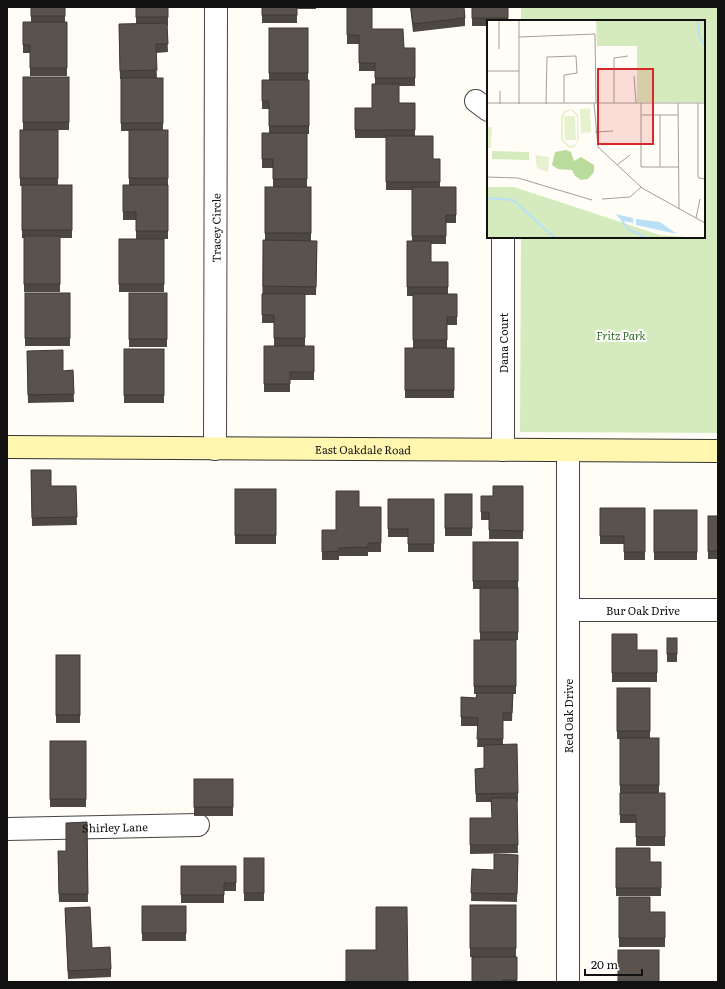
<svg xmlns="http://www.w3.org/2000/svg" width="725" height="989" font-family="Literata,serif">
<rect width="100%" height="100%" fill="#fffdf5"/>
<!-- green -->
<path fill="#d5ebbd" d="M521,7H718V433L520,432L521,237H704V21H521Z"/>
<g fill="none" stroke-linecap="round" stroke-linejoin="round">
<defs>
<g id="street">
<path d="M476,101L488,110"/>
<path d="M503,237V450"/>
<path id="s1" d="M215,449L216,7"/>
<path d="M568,451V982"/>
<path id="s2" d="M568,610H718"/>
<path id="s3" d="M7,829L198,825"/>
</g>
<g id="secondary">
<path id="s4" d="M7,447L718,451"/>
</g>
</defs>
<!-- street casing -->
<use href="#street" stroke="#444" stroke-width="24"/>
<!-- secondary casing -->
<use href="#secondary" stroke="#333" stroke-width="24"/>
<!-- street -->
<use href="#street" stroke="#fff" stroke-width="22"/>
<!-- secondary -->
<use href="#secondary" stroke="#fff6b0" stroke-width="22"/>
</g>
<!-- wall -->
<g fill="#4d4742">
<path d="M31,7H65V22H67V76H30V53H23V22H31Z"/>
<path d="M136,7H168V26H167L168,52L156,53L157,78H163V130H168V239H136V220H123V185H129V131H121V79H120L119,24H136Z"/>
<path d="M262,7H316V9H297V23H262Z"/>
<path d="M347,7L372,29L404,48H415V86H399V103H415V136L433,159H440V187H456V223H446V244H431V262H448V294H457V325H447V348H454V398H405V348H413V296H407V241H412V190H386V138H355V108H372L375,84V71H359V44H347Z"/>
<path d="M410,7H464L465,18V26L413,32Z"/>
<path d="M472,7H508V21H488V26H472Z"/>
<path d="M269,28H308V80H309V134H307V187H311V241L317,249L316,295H305V346H274V323H262L263,240H265V187H273V168H262V133H269V109H262V80H269Z"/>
<path d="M23,77H69V130H58V185H72V238H60V292H24V238H22V186H20V130H23Z"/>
<rect x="119" y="239" width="45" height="53"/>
<rect x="25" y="293" width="45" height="53"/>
<rect x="129" y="293" width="38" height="54"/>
<path d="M264,346H314V380H290V392H264Z"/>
<rect x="124" y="349" width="40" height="54"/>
<path d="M27,351L63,371L73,370L74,402L28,403Z"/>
<path d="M31,470L51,486H76L77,525L32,526Z"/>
<path d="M523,486V539H489V520H481V496H493Z"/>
<rect x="235" y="489" width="41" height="55"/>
<rect x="445" y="494" width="27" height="42"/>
<path d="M388,499H434V552H408V537H388Z"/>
<path d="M359,507H381V552H368V556H339V560H322V530H336Z"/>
<path d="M600,508H645V560H624V544H600Z"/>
<rect x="654" y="510" width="43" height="50"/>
<rect x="708" y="516" width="10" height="43"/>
<path d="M473,542H518V640H516V694H513L512,721H503V744L518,793V802H517L518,853L470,854V818H492L491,802H476L475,769L484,768V747H477L478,726H461V697L476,698L477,694H474V640H480V589H473Z"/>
<path d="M612,634L637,650H657V682H612Z"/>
<rect x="667" y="638" width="10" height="24"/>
<rect x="56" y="655" width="24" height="68"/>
<path d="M617,688H650V738H659V793H620V739H617Z"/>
<rect x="50" y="741" width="36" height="66"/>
<rect x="194" y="779" width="39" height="37"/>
<path d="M620,793H665V846H636V823H620Z"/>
<path d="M87,822L88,902H59L58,851H66Z"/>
<path d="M616,848L650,862H661V896H616Z"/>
<path d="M518,855L517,902L471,901L472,869L494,870Z"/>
<rect x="244" y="858" width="20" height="43"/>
<path d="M181,866H236V891H224V903H181Z"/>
<path d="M619,897L650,912H665V947H619Z"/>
<rect x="470" y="905" width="46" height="52"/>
<rect x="142" y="906" width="44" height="35"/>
<path d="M65,908L92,948L111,969V977L68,979Z"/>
<path d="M517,957V982H472Z"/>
</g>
<!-- building -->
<g fill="#5a524d" stroke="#3f3936">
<rect x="31" y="7" width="34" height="9"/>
<rect x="136" y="7" width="32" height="10"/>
<rect x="262" y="7" width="35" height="8"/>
<path d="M347,7H372V29H403L404,48H415V78H375V63H359V35H347Z"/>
<path d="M411,7H464L465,18L413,24Z"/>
<rect x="472" y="7" width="36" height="11"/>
<path d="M23,22H67V68H30V45H23Z"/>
<path d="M167,23L168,44H156L157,70L120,71L119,24Z"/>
<rect x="269" y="28" width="39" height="45"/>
<rect x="23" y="77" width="46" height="45"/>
<rect x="121" y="78" width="42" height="45"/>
<path d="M262,80H309V126H269V101H262Z"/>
<path d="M372,84H399V103H415V130H355V108H372Z"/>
<rect x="20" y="130" width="38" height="48"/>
<rect x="129" y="130" width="39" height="48"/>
<path d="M262,133H307V179H273V159H262Z"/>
<path d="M386,136H433V159H440V182H386Z"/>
<rect x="22" y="185" width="50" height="45"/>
<path d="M123,185H168V231H136V212H123Z"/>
<rect x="265" y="187" width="46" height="46"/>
<path d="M412,187H456V215H446V236H412Z"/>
<rect x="24" y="236" width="36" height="48"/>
<rect x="119" y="239" width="45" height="45"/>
<path d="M263,240L317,241L316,287L263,286Z"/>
<path d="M407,241H431V262H448V287H407Z"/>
<rect x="25" y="293" width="45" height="45"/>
<rect x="129" y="293" width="38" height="46"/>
<path d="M262,294H305V338H274V315H262Z"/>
<path d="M413,294H457V317H447V340H413Z"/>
<path d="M264,346H314V372H290V384H264Z"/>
<rect x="405" y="348" width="49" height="42"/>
<rect x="124" y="349" width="40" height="46"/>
<path d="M63,350V371L73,370L74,394L28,395L27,351Z"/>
<path d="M31,470H51V486H76L77,517L32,518Z"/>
<path d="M493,486H523V531L489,530V512H481V496H493Z"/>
<rect x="235" y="489" width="41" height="46"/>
<path d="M336,491H359V507H381V543H368V547L339,548V551L322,552V530H336Z"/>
<rect x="445" y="494" width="27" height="34"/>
<path d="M388,499H434V544H408V529H388Z"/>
<path d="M600,508H645V552H624V536H600Z"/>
<rect x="654" y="510" width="43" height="42"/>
<rect x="708" y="516" width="10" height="35"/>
<rect x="473" y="542" width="45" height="39"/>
<rect x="480" y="588" width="38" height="44"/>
<path d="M612,634H637V650H657V673H612Z"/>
<rect x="667" y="638" width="10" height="16"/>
<rect x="474" y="640" width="42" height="46"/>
<rect x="56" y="655" width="24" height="60"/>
<rect x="617" y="688" width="33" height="43"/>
<path d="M477,693H513L512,713H503V739H477L478,718L461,717V697L476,698Z"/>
<rect x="620" y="738" width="39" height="47"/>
<rect x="50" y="741" width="36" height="58"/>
<path d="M517,744L518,793L476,794L475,769L484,768V745Z"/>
<rect x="194" y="779" width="39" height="28"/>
<path d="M620,793H665V837H636V815H620Z"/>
<path d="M491,798H517L518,845H470V818H492Z"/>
<path d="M87,822L88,894H59L58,851H66V823Z"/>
<path d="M616,848H650V862H661V888H616Z"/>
<path d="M494,854L518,855L517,894L471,893L472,869L494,870Z"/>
<rect x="244" y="858" width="20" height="35"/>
<path d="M181,866H236V883H224V895H181Z"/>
<path d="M619,897H650V912H665V938H619Z"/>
<rect x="470" y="905" width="46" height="43"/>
<rect x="142" y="906" width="44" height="27"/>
<path d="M90,907L92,948L110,947L111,969L68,971L65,908Z"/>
<path d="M376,907H407L408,982H346V950H376Z"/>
<rect x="618" y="950" width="41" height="32"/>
<path d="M472,957H517V980H502V982H472Z"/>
</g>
<g text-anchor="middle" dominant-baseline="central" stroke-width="4" stroke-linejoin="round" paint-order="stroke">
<!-- street labels -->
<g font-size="11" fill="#111" stroke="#fff">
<text stroke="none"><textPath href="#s1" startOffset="221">Tracey Circle</textPath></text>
<text transform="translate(503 343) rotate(-90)">Dana Court</text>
<text stroke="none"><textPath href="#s4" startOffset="356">East Oakdale Road</textPath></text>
<text stroke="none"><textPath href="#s2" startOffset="75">Bur Oak Drive</textPath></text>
<text transform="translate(568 716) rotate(-90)">Red Oak Drive</text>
<text stroke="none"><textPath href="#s3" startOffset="108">Shirley Lane</textPath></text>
</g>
<!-- park labels -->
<g font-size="11" font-style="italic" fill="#2f6b1f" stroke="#fff">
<text x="621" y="335">Fritz Park</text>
</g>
</g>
<!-- overview -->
<g transform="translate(487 20)">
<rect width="218" height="218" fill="#fffdf5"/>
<path d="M109,0H218V82H150V26H110ZM5,131L42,132V140L5,139ZM0,167H27L173,215L212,218H0Z" fill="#d5ebbd"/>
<path d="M79,130L84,132L87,141L94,137L107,145V152L101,159L94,160L88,156L85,150L71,149L65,145L68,132Z" fill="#b9dc9c"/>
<path d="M103,88L104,112L94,113L93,89ZM85,89L91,95L92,119L88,127L82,128L74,120V97L77,91ZM84,90L90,97V119L89,124L83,126L76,120V97L78,93ZM77,96H88L89,120H78ZM0,107H5L4,128H0ZM48,135L62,137L61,152L50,148Z" fill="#e6f2cf" fill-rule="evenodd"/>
<path d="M128,194L146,198V203L136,201ZM149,199L173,202L190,214L149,205Z" fill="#b9e0f7"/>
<path fill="none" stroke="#b9e0f7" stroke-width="2" d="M211,0L212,16L218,27M0,178L26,180L68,218M134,199L141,209L160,218"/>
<path fill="none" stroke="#a09f9a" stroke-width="1" d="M12,0V29M32,0V84M32,17L108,14L109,83M0,51H32M147,56L149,83M13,71V84M0,83H218M107,83L111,127L155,168L218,203M127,83V38L141,36M154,83V147H192M191,83L192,189M211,83V156L212,158L218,159M59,84L60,37L89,36L90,53L77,55V83M154,95H191M108,112L126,111M130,145L143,135M173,147V95M0,157L31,158L105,180M115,179L143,177L154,167M209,198L213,179"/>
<path fill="#d62828" fill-opacity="0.15" stroke="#d62828" stroke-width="2" d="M111,49H166V124H111Z"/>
<rect width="218" height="218" fill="none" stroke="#111" stroke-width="2"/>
</g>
<!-- border -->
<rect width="725" height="989" fill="none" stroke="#111111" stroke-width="16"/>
<!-- scale -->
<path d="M585 969v6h57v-6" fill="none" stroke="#111111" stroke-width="2"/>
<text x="591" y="969" font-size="12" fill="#111111" stroke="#ffffff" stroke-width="3" paint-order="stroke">20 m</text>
</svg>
